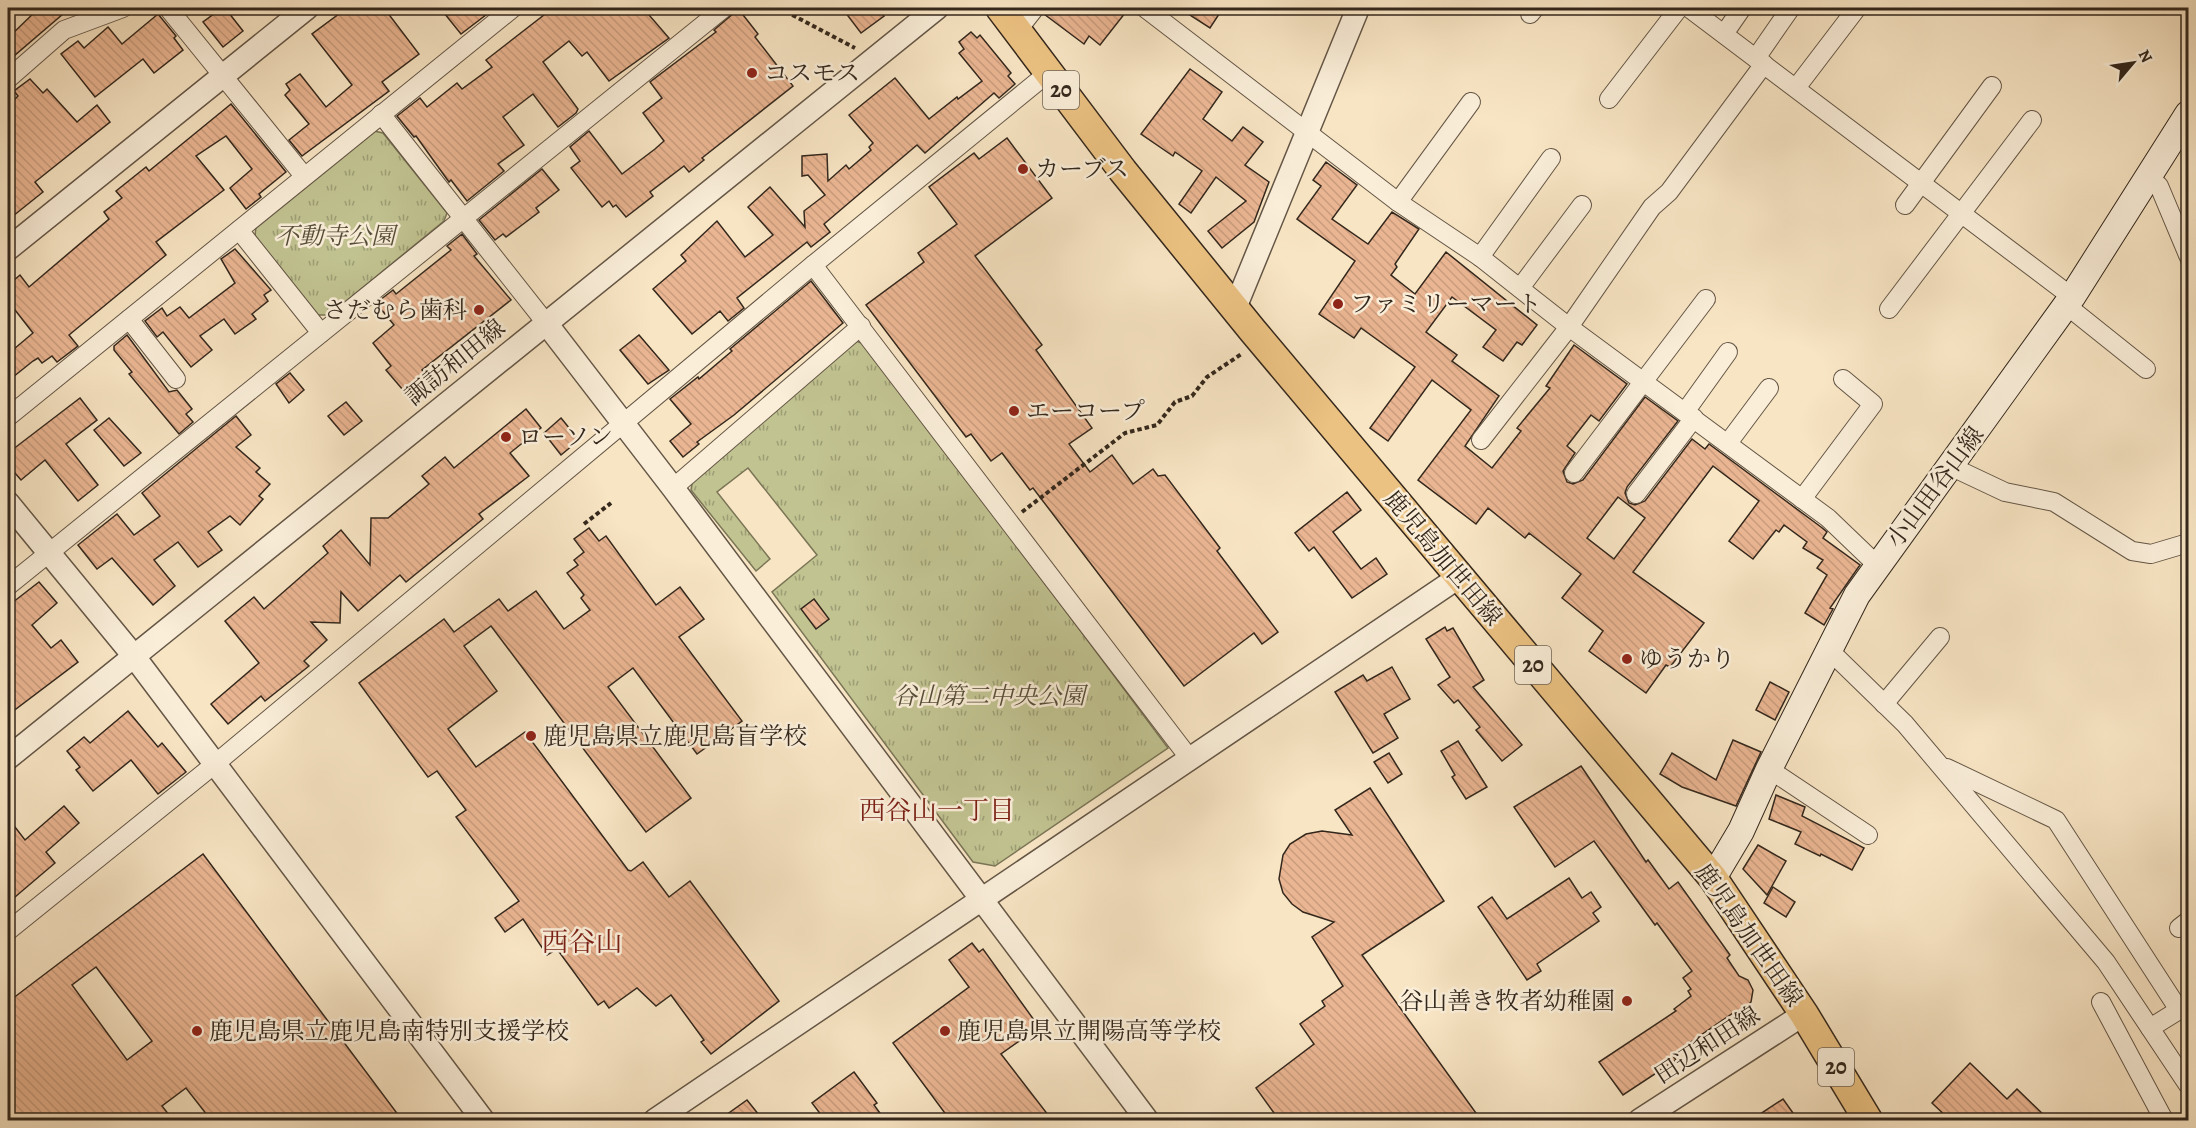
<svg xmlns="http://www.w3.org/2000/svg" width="2196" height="1128" font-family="Alegreya,'Noto Serif JP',serif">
<defs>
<pattern id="grass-tufts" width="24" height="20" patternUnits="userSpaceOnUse" patternTransform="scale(1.5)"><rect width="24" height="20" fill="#c1c391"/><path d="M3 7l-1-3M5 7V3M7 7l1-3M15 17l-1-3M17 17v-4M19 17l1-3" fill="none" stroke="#9d9e76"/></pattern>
<pattern id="building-back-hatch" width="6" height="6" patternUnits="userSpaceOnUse" patternTransform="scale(1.5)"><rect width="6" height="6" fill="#eab592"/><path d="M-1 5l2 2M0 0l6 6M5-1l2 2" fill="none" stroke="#c99c7d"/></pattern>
</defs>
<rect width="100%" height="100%" fill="#f8e5c4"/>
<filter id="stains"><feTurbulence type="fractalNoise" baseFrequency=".00333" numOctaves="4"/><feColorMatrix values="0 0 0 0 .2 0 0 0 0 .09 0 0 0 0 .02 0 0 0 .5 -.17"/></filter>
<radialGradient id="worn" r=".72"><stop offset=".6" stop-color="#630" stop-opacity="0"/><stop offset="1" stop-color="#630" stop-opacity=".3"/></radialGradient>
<!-- grass -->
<g fill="url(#grass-tufts)" stroke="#7a7556" stroke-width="1.5">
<path d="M374,131L383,133L447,213L444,221L329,315H318L255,236L256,226Z"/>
<path d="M856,341L867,345L1168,748L995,866L973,862L772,592L817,555L748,468L717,492L770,559L756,571L691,490L693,477Z"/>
</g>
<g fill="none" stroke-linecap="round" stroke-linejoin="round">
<!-- stream -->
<path stroke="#738275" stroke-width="6" d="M2181,256L2188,275"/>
</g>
<!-- building -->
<g fill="url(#building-back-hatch)" stroke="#33271c" stroke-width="1.5" fill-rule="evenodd">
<path d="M39,8H70L8,61V38Z"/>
<path d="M222,8H225L243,31L223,47L203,22Z"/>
<path d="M347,8H384L419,54L382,82L389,91L302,156L289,140L309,124L285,95L290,90L286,84L300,74L326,107L352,85L312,34Z"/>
<path d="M440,8H495L461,34Z"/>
<path d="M553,8H643L669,38L609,81L587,52L582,56L569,41L543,62L578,109L576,113L558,127L533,94L503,117L524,145L498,164L504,171L467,201L451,180L449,182L416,136L414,137L397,116L420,98L427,107L457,83L462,89L492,67L486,60Z"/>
<path d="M842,8H878L884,16L861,33Z"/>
<path d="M1046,8H1129L1100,45L1089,36L1084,44L1044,14Z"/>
<path d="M1179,8H1223L1210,28Z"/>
<path d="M740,11L758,34L755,37L793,86L702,158L704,160L689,172L684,166L650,192L653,196L626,217L616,205L613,207L609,201L602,207L571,168L580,161L570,147L589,131L622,174L655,149L664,141L643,113L662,98L650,82L716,32L714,30L734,13Z"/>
<path d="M158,14L176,36L174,38L183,50L154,73L143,59L95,97L61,54L78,41L84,48L108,27L122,44Z"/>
<path d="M971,32L977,38L980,35L1011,73L1008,76L1015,84L999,98L994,93L925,153L917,145L824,224L830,232L811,247L807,242L737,298L744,308L728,321L720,311L692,334L653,289L686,261L681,255L717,221L745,257L773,235L748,207L770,187L805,227L804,211L825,195L808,175L802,176V156L827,154L828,181L846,165L849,169L871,150L869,147L873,143L849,115L895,78L929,119L957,97L958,99L982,81L959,53L964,49L959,42Z"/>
<path d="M1190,69L1222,92L1203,119L1232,141L1243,127L1263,142L1245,165L1269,182L1254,222L1222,248L1208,231L1246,201L1216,177L1191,213L1179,204L1202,171L1175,152L1173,156L1141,134Z"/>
<path d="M30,79L43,93L47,89L77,122L97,105L110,122L35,182L43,192L8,220V106L18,96L14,91Z"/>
<path d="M231,104L286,172L259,194L261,197L246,209L230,188L252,169L226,136L196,156L224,190L156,242L166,255L69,335L78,346L57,362L52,356L42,363L38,358L33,361L8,381V354L33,333L8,301V285L20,275L29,287L109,219L104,212L122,198L116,191L146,167L149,171Z"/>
<path d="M1007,138L1052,198L975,256L1042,345L1036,350L1092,428L1069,444L1090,472L1112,455L1133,484L1153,469L1158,476L1165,475L1220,548L1217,551L1278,632L1262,644L1254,633L1184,686L1033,488L1030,490L1002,453L991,461L971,434L966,437L866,305L924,262L918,253L957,224L929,187L974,153L979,159Z"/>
<path d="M1326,162L1357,185L1332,219L1368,244L1392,212L1419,229L1395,264L1397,267L1391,275L1415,294L1446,252L1537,325L1522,345L1517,342L1503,361L1483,347L1496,330L1452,297L1426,332L1457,355L1452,361L1499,396L1465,446L1492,468L1521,431L1517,428L1550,388L1546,386L1574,345L1627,384L1599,421L1591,415L1567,446L1575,453L1563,471L1567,482L1573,484L1583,480L1645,397L1678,421L1627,487L1625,493L1629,503L1635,505L1645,501L1692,439L1705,449L1709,444L1821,527L1827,532L1823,538L1860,565L1830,608L1833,609L1824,625L1805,613L1827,575L1817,568L1823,560L1803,548L1807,542L1784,525L1779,532L1776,530L1753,559L1729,541L1759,501L1713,466L1633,572L1704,623L1670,667L1666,665L1646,693L1589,651L1603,631L1562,598L1581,574L1529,533L1525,538L1488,508L1476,524L1418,480L1471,410L1432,380L1388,441L1370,428L1415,367L1361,328L1354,338L1319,314L1355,261L1297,219L1321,186L1313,180ZM1618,497L1645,518L1614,559L1587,538Z"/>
<path d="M542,169L559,190L536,208L539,212L522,225L506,237L503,234L495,240L479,220Z"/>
<path d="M462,234L477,254L474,256L511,300L422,370L424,373L403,390L386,370L391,366L373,343L394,325L376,303L393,290L396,294L451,250L447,246Z"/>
<path d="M235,249L271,290L264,295L268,301L252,314L256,319L235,334L224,319L200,336L212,350L191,367L163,332L157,337L145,321L162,308L167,316L180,307L189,318L235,283L221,259Z"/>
<path d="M811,281L843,323L734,415L697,442L699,444L683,457L670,441L691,424L670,399L698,377L699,379L732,351L730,349Z"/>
<path d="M127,335L169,392L177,390L192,409L186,414L193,422L179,434L129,374L132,372L114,350V346Z"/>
<path d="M639,335L669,370L648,384L620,350Z"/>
<path d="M290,373L304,390L289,403L276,384Z"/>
<path d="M80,398L97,420L66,444L98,485L78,501L45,460L21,480L8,465V453Z"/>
<path d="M346,402L362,421L344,435L328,416Z"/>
<path d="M526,409L541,428L510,453L529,476L479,514L483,519L406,582L400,575L358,611L341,592L340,623L311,622L327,640L304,661L309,666L265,701L261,696L228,724L211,704L259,663L225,621L254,597L264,609L328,553L323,546L341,530L370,565L371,518H388L429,484L422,476L445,457L454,468Z"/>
<path d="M236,416L251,435L236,447L260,468L256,472L270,484L259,496L263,499L240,525L230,516L208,532L222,550L198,567L178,542L154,560L175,586L153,605L112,558L97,569L78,545L117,514L134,535L160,516L142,493Z"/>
<path d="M109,418L141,453L124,466L94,430Z"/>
<path d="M561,418L579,440L561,455L544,433Z"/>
<path d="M1347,492L1361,510L1333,532L1361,569L1376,558L1387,574L1352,598L1314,547L1309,551L1295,533Z"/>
<path d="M589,528L599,541L606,536L656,605L680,587L704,619L679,637L742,721L697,754L633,668L608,687L691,798L646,832L491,626L464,646L497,691L448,729L476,767L525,732L628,870L631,871L643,862L669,897L690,881L779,1001L711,1054L701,1042L704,1040L671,995L656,1006L637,988L609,1008L604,1001L598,1005L557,949L547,955L523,919L505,932L495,918L519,901L456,817L466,810L437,771L428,777L359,683L444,619L454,632L499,599L508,611L536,591L564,629L590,610L581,598L584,595L567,573L578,565L574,560L584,552L574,539Z"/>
<path d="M39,582L57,603L32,625L51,648L61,640L78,662L8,715V606Z"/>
<path d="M814,599L829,619L816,629L801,609Z"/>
<path d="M1445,627L1447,631L1453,628L1484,680L1473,687L1522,745L1502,761L1476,730L1480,727L1458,700L1454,703L1438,685L1450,677L1426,639Z"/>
<path d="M1392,667L1410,699L1384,714L1398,738L1373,753L1335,692L1363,675L1367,681Z"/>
<path d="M1770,682L1789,692L1775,720L1756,710Z"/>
<path d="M128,711L158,747L162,743L186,772L158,794L131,760L93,791L76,770L80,767L67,751L84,737L90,743Z"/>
<path d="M1733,740L1761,752L1736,806L1682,787L1660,774L1672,753L1716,780Z"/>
<path d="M1458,741L1487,787L1466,799L1452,777L1455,775L1441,751Z"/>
<path d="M1389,753L1402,774L1388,783L1374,762Z"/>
<path d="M1581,766L1646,862L1648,860L1669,889L1678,882L1730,955L1727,958L1739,976L1748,980L1753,990L1751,1002L1736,1018L1733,1013L1672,1055L1676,1060L1623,1095L1599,1062L1676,1011L1674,1009L1691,996L1688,991L1691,989L1683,978L1692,971L1657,923L1655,925L1594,841L1555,867L1514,807Z"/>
<path d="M1370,788L1444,901L1362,955L1481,1120H1279L1256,1088L1314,1044L1300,1024L1325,1006L1322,1001L1343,986L1312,937L1334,922L1303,912L1292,904L1283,893L1279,879L1283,855L1290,844L1306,834L1322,831L1352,835L1335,810Z"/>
<path d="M1776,795L1805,807L1802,816L1864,848L1852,870L1821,854L1820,856L1795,844L1801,832L1769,819Z"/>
<path d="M64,806L79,823L46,852L55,863L8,903V818L25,840Z"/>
<path d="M1758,845L1786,861L1767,895L1743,869Z"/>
<path d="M203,854L402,1120H211L186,1088L162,1106L173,1120H8V1002ZM96,967L152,1041L127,1060L72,985Z"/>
<path d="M1569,878L1582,898L1591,892L1601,907L1593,913L1599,921L1537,964L1541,971L1527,980L1478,907L1492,897L1507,919Z"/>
<path d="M1773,887L1795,902L1786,917L1764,903Z"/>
<path d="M972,943L979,952L983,949L1039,1027L1001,1054L1052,1120H950L893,1043L969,987L949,960Z"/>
<path d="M1970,1063L2007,1099L2017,1089L2049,1120H1950L1932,1103Z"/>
<path d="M854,1072L877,1103L874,1105L885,1120H825L812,1103Z"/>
<path d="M1783,1099L1798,1120H1751Z"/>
<path d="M747,1100L763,1120H719Z"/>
</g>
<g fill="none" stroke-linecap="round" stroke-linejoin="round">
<defs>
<g id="minor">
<path d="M168,8L304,176"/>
<path d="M1145,8L1398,202L1480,257L1569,327L1828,518L1877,565"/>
<path d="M1689,8L2072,297"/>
<path d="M1530,14L1535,8"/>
<path d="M1017,31L1035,8"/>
<path d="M1724,34L1742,8"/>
<path d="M1756,58L1790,9"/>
<path d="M8,79L64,30L123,8"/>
<path d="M1796,88L1857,8"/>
<path d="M1609,99L1679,8"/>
<path d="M381,114L546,323"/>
<path d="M2149,177L2159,186L2188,255"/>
<path d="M1398,202L1471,102"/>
<path d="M1905,205L1992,86"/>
<path d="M239,230L321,333"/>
<path d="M1480,257L1551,158"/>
<path d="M813,265L1190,759"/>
<path d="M1520,288L1582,205"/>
<path d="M2066,305L2146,369"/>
<path d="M1889,309L2032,120"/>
<path d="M129,319L176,379"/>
<path d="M1685,412L1728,352"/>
<path d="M8,417L513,8"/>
<path d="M1481,440L1569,327L1652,207L1669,192L1764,64"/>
<path d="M1728,443L1769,388"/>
<path d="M1952,467L2005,492L2054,502L2132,551L2151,554L2188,543"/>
<path d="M1574,473L1706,299"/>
<path d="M673,488L861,326"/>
<path d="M1636,494L1694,418"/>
<path d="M1802,499L1873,404L1843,379"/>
<path d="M8,586L724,8"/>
<path d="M1829,650L1905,724L2106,962L2188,1085"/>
<path d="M1884,704L1940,637"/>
<path d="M1947,768L2056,820L2179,1010L2150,1028"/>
<path d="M1769,769L1868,835"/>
<path d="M2179,928L2188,921"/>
<path d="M8,931L215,764L813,265L1048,73"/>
<path d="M2101,1002L2164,1120"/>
</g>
<g id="tertiary">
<path d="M8,249L307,8"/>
<path d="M1235,308L1358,8"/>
<path d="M546,323L673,488L1147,1120"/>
<path d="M8,503L133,655L483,1120"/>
<path d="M8,758L937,8"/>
<path d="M655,1120L1459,577"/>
<path d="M1640,1120L1804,1014"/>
</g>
<path id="secondary" d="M1713,878L1741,831L1769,769L1857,595L2072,297L2188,114"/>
<path id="primary" d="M1000,8L1123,171L1253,331L1713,878L1804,1014L1868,1120"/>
</defs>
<!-- minor casing -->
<use href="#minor" stroke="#645646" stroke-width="20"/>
<!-- tertiary casing -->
<use href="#tertiary" stroke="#645646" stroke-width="25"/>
<!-- secondary casing -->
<use href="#secondary" stroke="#33271c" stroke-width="28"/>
<!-- primary casing -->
<use href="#primary" stroke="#33271c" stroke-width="31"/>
<!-- path -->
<g stroke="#33271c" stroke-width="4" stroke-dasharray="4.5 3" stroke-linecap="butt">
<path d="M779,8L855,48"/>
<path d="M1022,512L1125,433L1157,425L1175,402L1192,396L1207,377L1243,353"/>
<path d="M584,524L611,503"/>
</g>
<!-- minor -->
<use href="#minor" stroke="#faeed9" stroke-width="18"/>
<!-- tertiary -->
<use href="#tertiary" stroke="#faeed9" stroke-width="22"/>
<!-- secondary -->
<use href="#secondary" stroke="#faeed9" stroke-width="26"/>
<!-- primary -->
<use href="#primary" stroke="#ecc282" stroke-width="28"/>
</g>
<!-- markers -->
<g fill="#8f2418" stroke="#faeed9" stroke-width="2">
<circle cx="752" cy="73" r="6"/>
<circle cx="1023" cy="169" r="6"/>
<circle cx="1338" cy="304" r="6"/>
<circle cx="479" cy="310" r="6"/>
<circle cx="1014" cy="411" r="6"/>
<circle cx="506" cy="437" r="6"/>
<circle cx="1627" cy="659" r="6"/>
<circle cx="531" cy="736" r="6"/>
<circle cx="1627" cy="1001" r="6"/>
<circle cx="197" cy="1031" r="6"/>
<circle cx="945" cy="1031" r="6"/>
</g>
<g text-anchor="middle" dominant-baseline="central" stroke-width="5" stroke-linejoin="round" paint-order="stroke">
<!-- shield labels -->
<g fill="#faeed9" stroke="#6f6355" stroke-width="1.5">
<rect x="1043" y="71" width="36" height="38" rx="4.5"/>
<rect x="1515" y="646" width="36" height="38" rx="4.5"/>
<rect x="1818" y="1048" width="36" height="38" rx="4.5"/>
</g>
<g font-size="22" font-weight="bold" fill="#33271c">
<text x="1061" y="90">20</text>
<text x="1533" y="665">20</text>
<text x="1836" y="1067">20</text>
</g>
<!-- poi labels -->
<g font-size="24" fill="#33271c" stroke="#faeed9" text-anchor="start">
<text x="764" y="73">コスモス</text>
<text x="1035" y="169">カーブス</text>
<text x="1350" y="304">ファミリーマート</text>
<text x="467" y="310" text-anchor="end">さだむら歯科</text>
<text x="1026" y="411">エーコープ</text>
<text x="518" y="437">ローソン</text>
<text x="1639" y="659">ゆうかり</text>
<text x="543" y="736">鹿児島県立鹿児島盲学校</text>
<text x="1615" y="1001" text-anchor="end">谷山善き牧者幼稚園</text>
<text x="209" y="1031">鹿児島県立鹿児島南特別支援学校</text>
<text x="957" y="1031">鹿児島県立開陽高等学校</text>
</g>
<!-- park labels -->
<g font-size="24" font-style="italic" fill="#564e39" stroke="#faeed9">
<text x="335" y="236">不動寺公園</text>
<text x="989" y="696">谷山第二中央公園</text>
</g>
<!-- street labels -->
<g font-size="24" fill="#33271c" stroke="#faeed9">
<text transform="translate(455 362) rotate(-39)">諏訪和田線</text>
<text transform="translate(1935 487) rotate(-53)">小山田谷山線</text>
<text transform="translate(1443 558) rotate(50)">鹿児島加世田線</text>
<text transform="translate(1749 935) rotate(55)">鹿児島加世田線</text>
<text transform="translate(1707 1045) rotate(-33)">田辺和田線</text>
</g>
<!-- neighbourhood labels -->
<g font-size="26" fill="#7a1f14" stroke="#faeed9">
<text x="937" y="810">西谷山一丁目</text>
</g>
<!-- quarter labels -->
<g font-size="27" fill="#7a1f14" stroke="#faeed9">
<text x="582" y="942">西谷山</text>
</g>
</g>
<!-- margin -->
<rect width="2196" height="1128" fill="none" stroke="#f8e5c4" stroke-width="30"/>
<rect x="9" y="9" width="2178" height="1110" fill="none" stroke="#33271c" stroke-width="3"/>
<rect x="15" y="15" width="2166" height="1098" fill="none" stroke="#33271c" stroke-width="1.5"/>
<!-- north arrow -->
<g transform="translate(2133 63) rotate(61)" stroke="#faeed9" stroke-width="4.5" paint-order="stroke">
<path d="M0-4.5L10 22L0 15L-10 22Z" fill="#33271c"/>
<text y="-9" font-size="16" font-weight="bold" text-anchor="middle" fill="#33271c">N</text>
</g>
<rect width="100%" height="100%" filter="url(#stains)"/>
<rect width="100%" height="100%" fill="url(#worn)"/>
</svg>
